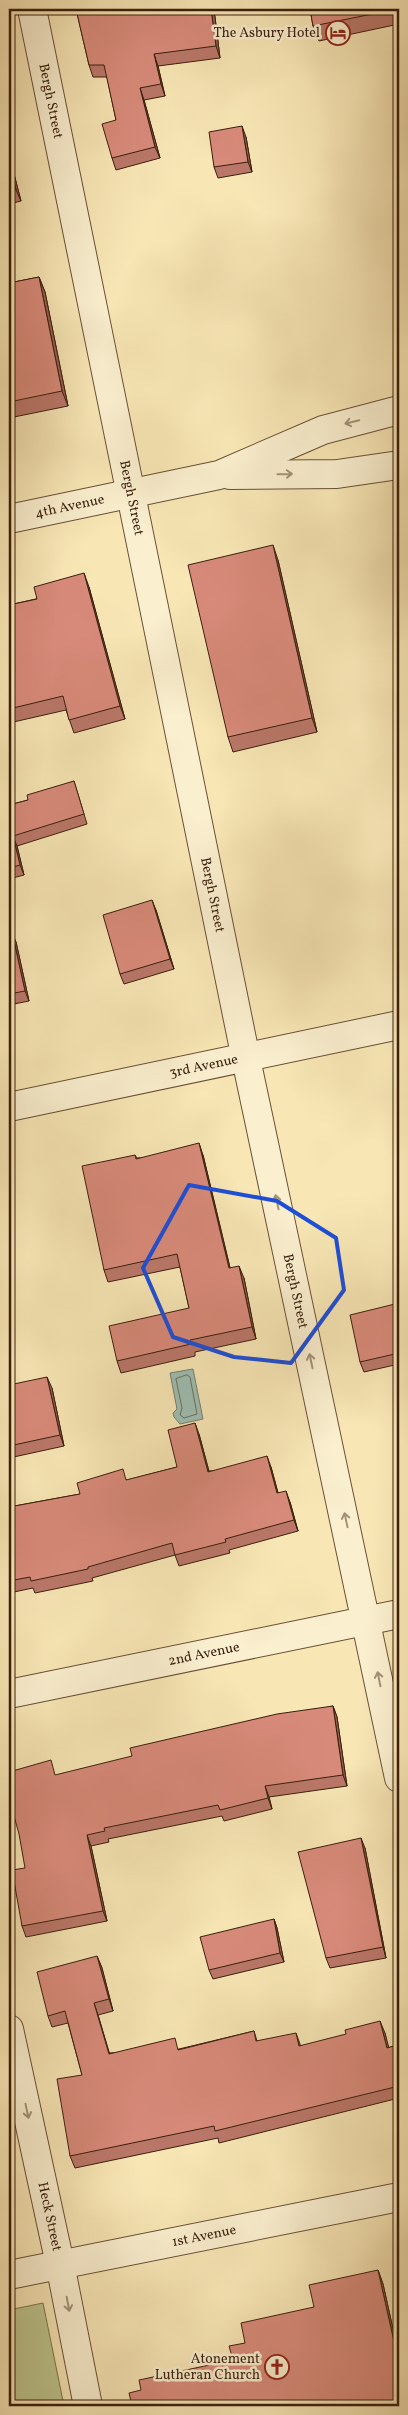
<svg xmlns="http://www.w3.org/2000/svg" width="408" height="2415" font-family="Vollkorn,serif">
<rect width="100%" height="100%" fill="#f8e6b5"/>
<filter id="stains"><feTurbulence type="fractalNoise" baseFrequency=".004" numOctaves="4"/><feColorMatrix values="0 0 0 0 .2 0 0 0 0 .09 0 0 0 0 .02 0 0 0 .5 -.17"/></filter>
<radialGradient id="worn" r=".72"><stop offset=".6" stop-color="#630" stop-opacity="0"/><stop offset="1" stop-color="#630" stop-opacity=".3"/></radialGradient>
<!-- green -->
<path fill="#bdc58e" stroke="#7c724e" d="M43,2303L64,2406H9V2310Z"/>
<!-- water -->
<path fill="#9ebeb3" stroke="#767e71" d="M193,1369L203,1419L180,1424L174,1417L173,1413L177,1409L170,1373Z"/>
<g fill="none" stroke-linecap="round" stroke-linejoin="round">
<!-- shore -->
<path stroke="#6c6e60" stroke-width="1" d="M187,1375L190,1377L197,1414L184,1418L180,1415L182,1408L176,1379Z"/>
<defs>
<g id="minor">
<path id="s1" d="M32,9L246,1059L399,1778"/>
<path d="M230,475L337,474L399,465"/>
<path id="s2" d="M9,519L219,475L323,430L399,410"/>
<path id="s3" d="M9,1107L399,1025"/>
<path id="s4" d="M9,1694L399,1614"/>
<path id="s5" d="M9,2029L60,2264L88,2406"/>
<path id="s6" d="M9,2275L399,2197"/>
</g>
</defs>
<!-- minor casing -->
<use href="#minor" stroke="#6a5037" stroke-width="30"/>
<!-- minor -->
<use href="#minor" stroke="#faefcf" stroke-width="28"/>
</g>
<!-- wall -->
<g fill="#ba7769" stroke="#3a1e0d">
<path d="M76,9H214L220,58L158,66L165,96L144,100L160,158L116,170L112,158L116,120L107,77H93L89,65Z"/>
<path d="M310,9H399V24L319,41L313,26Z"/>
<path d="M246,137L252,172L218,178L214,167Z"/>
<path d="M9,155L21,201L9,204Z"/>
<path d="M39,277L45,292L68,406L9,418V283Z"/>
<path d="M278,560L317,732L233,752L228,737Z"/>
<path d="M89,587L125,719L74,733L66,710L9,723V605Z"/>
<path d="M74,781L87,824L17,846L24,875L9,879V805L28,800Z"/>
<path d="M156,910L174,969L124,984L120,974Z"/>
<path d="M9,933L16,942L29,1001L9,1005Z"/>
<path d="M135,1155L137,1158L203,1155L230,1268L244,1278L256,1339L195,1352V1356L121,1373L117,1361L189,1308L180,1267L108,1282L104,1270Z"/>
<path d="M399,1303V1364L364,1372L360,1362Z"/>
<path d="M9,1385L52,1388L64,1446L9,1458Z"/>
<path d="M199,1434L209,1471L271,1467L278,1493L290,1502L298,1531L229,1550L230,1553L179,1566L175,1555L92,1578L93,1581L35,1593L33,1588L9,1593V1507L80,1494L127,1480L177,1467Z"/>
<path d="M333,1706L337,1717L347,1786L269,1797L272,1809L224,1821L222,1816L108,1839L109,1842L91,1846L107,1921L26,1937L22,1926L25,1868L132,1756Z"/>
<path d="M365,1848L386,1958L330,1968L326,1958Z"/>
<path d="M274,1919L277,1928L284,1962L213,1979L209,1970Z"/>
<path d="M97,1956L102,1968L113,2011L98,2015L109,2053L179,2049L254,2031L257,2041L301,2046L385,2033L388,2048L397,2045L399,2052V2098L219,2143L218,2138L75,2168L70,2156L82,2075L68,2023L52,2027L48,2016Z"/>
<path d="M378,2270L383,2284L399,2356V2406H132L141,2390L233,2360L245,2343L314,2307Z"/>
</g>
<!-- shaded-wall -->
<g fill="#976155" stroke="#3a1e0d">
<path d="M211,9H214L220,58L216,46Z"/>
<path d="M154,54L158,66L165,96L161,84Z"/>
<path d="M140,88L144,100L160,158L155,147Z"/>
<path d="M242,126L246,137L252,172L248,162Z"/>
<path d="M9,155L21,201L16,190L9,160Z"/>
<path d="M39,277L45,292L68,406L62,391Z"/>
<path d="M273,545L278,560L317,732L312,718Z"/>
<path d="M84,573L89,587L125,719L120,706Z"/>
<path d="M13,836L17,846L24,875L20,865Z"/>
<path d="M152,900L156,910L174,969L170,959Z"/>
<path d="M12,932L16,942L29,1001L25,991Z"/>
<path d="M199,1143L203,1155L233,1280L229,1268Z"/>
<path d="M239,1266L244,1278L256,1339L252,1327Z"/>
<path d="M47,1377L52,1388L64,1446L60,1435Z"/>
<path d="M195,1423L199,1434L212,1483L208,1472Z"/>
<path d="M267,1456L271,1467L281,1504L277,1493Z"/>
<path d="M286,1491L290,1502L298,1531L294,1520Z"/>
<path d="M333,1706L337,1717L347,1786L343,1775Z"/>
<path d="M265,1786L269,1797L272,1809L268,1798Z"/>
<path d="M87,1835L91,1846L107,1921L103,1911Z"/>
<path d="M361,1838L365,1848L386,1958L383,1947Z"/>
<path d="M274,1919L277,1928L284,1962L280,1953Z"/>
<path d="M97,1956L102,1968L113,2011L109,1999Z"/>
<path d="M94,2003L98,2015L113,2065L109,2054Z"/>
<path d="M380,2021L385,2033L392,2060L387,2048Z"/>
<path d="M296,2033L300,2044L303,2058L299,2046Z"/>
<path d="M378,2270L383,2284L399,2356V2364Z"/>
</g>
<!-- building -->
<g fill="#d88a7a" stroke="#3a1e0d">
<path d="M76,9H211L216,46L154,54L161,84L140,88L155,147L112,158L102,124L116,120L104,65H89Z"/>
<path d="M310,9H397L313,26Z"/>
<path d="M242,126L248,162L214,167L209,132Z"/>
<path d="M9,160L16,190L9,191Z"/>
<path d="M39,277L62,391L9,402V283Z"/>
<path d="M273,545L312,718L228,737L188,565Z"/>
<path d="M84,573L120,706L69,720L63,696L9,709V605L37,599L34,587Z"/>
<path d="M74,781L84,814L13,836L20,865L9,868V805L28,800L27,795Z"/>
<path d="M152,900L170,959L120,974L103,915Z"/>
<path d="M12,932L25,991L9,994V933Z"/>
<path d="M199,1143L229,1268L239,1266L252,1327L190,1340L191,1344L117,1361L109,1326L189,1308L177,1254L104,1270L82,1166L135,1155L136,1159Z"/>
<path d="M399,1303V1353L360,1362L350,1315Z"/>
<path d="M47,1377L60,1435L9,1446V1385Z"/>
<path d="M195,1423L208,1472L267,1456L277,1493L286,1491L294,1520L225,1539L226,1542L175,1555L172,1543L88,1567V1569L31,1581L30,1577L9,1581V1507L80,1494L77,1483L123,1469L126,1480L177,1467L168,1430Z"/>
<path d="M333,1706L343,1775L265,1786L268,1798L220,1810L218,1805L104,1828L105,1831L87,1835L103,1911L22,1926L12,1870L25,1868L19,1834L9,1798V1772L51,1760L55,1775L132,1756L130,1748L277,1714Z"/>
<path d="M361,1838L383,1947L326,1958L298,1852Z"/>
<path d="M274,1919L280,1953L209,1970L200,1937Z"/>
<path d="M97,1956L109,1999L94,2003L109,2054L175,2038L178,2050L254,2031L256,2041L296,2033L299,2046L346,2034L345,2030L380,2021L387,2048L397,2045L399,2055V2086L215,2131L214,2126L70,2156L57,2079L82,2075L65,2011L48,2016L37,1972Z"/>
<path d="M378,2270L399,2364V2399L368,2406H132L129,2393L141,2390L139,2380L233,2360L229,2346L245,2343L241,2323L314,2307L309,2285Z"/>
</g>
<!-- one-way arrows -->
<defs><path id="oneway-shaft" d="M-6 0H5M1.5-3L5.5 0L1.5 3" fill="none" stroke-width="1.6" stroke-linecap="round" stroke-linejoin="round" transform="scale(1.25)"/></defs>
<g stroke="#a49178">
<use href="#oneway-shaft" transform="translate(352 422) rotate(166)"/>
<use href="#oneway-shaft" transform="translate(285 474) rotate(-1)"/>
<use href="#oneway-shaft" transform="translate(277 1202) rotate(-102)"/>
<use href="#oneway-shaft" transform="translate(311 1361) rotate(-102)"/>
<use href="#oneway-shaft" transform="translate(346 1520) rotate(-102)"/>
<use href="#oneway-shaft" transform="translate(379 1679) rotate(-101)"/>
<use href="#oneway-shaft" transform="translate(27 2111) rotate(78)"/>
<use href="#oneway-shaft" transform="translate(68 2304) rotate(79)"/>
</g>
<!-- marked area -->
<path fill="none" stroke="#1d4ed8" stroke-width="4" stroke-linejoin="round" d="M189,1185L277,1201L336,1238L344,1290L291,1363L234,1357L173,1337L143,1268Z"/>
<!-- icons -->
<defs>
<symbol id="hotel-ring" viewBox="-11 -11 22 22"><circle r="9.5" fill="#faefcf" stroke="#8f2418" stroke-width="1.5"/><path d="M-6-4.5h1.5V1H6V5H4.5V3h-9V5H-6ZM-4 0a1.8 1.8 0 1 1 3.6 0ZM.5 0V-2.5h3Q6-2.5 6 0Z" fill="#8f2418"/></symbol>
<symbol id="church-ring" viewBox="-11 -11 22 22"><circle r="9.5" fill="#faefcf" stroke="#8f2418" stroke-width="1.5"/><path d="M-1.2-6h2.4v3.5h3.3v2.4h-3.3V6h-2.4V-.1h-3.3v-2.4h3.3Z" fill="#8f2418"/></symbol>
</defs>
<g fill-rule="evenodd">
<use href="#hotel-ring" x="324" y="19" width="28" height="28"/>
<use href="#church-ring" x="263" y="2353" width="28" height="28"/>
</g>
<g text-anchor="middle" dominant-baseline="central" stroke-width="5" stroke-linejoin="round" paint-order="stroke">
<!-- poi labels -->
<g font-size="14" fill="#3a1e0d" stroke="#faefcf" text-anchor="end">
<text x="320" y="33">The Asbury Hotel</text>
<text x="260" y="2359">Atonement<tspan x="260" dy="16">Lutheran Church</tspan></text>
</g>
<!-- street labels -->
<g font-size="14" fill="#3a1e0d" stroke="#faefcf">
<text stroke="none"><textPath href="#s1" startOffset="94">Bergh Street</textPath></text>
<text stroke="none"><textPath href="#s1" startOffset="499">Bergh Street</textPath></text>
<text stroke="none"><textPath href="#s2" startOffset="62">4th Avenue</textPath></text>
<text stroke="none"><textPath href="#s1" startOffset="904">Bergh Street</textPath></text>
<text stroke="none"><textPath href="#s3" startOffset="199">3rd Avenue</textPath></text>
<text stroke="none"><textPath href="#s1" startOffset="1309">Bergh Street</textPath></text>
<text stroke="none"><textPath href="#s4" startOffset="199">2nd Avenue</textPath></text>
<text stroke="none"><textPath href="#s5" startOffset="192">Heck Street</textPath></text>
<text stroke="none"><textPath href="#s6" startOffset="199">1st Avenue</textPath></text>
</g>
</g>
<!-- margin -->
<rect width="408" height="2415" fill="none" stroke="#f8e6b5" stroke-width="30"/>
<rect x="10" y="10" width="388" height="2395" fill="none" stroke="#3a1e0d" stroke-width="2.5"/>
<rect x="15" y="15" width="378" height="2385" fill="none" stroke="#3a1e0d"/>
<rect width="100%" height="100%" filter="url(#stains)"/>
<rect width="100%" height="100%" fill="url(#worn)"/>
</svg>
